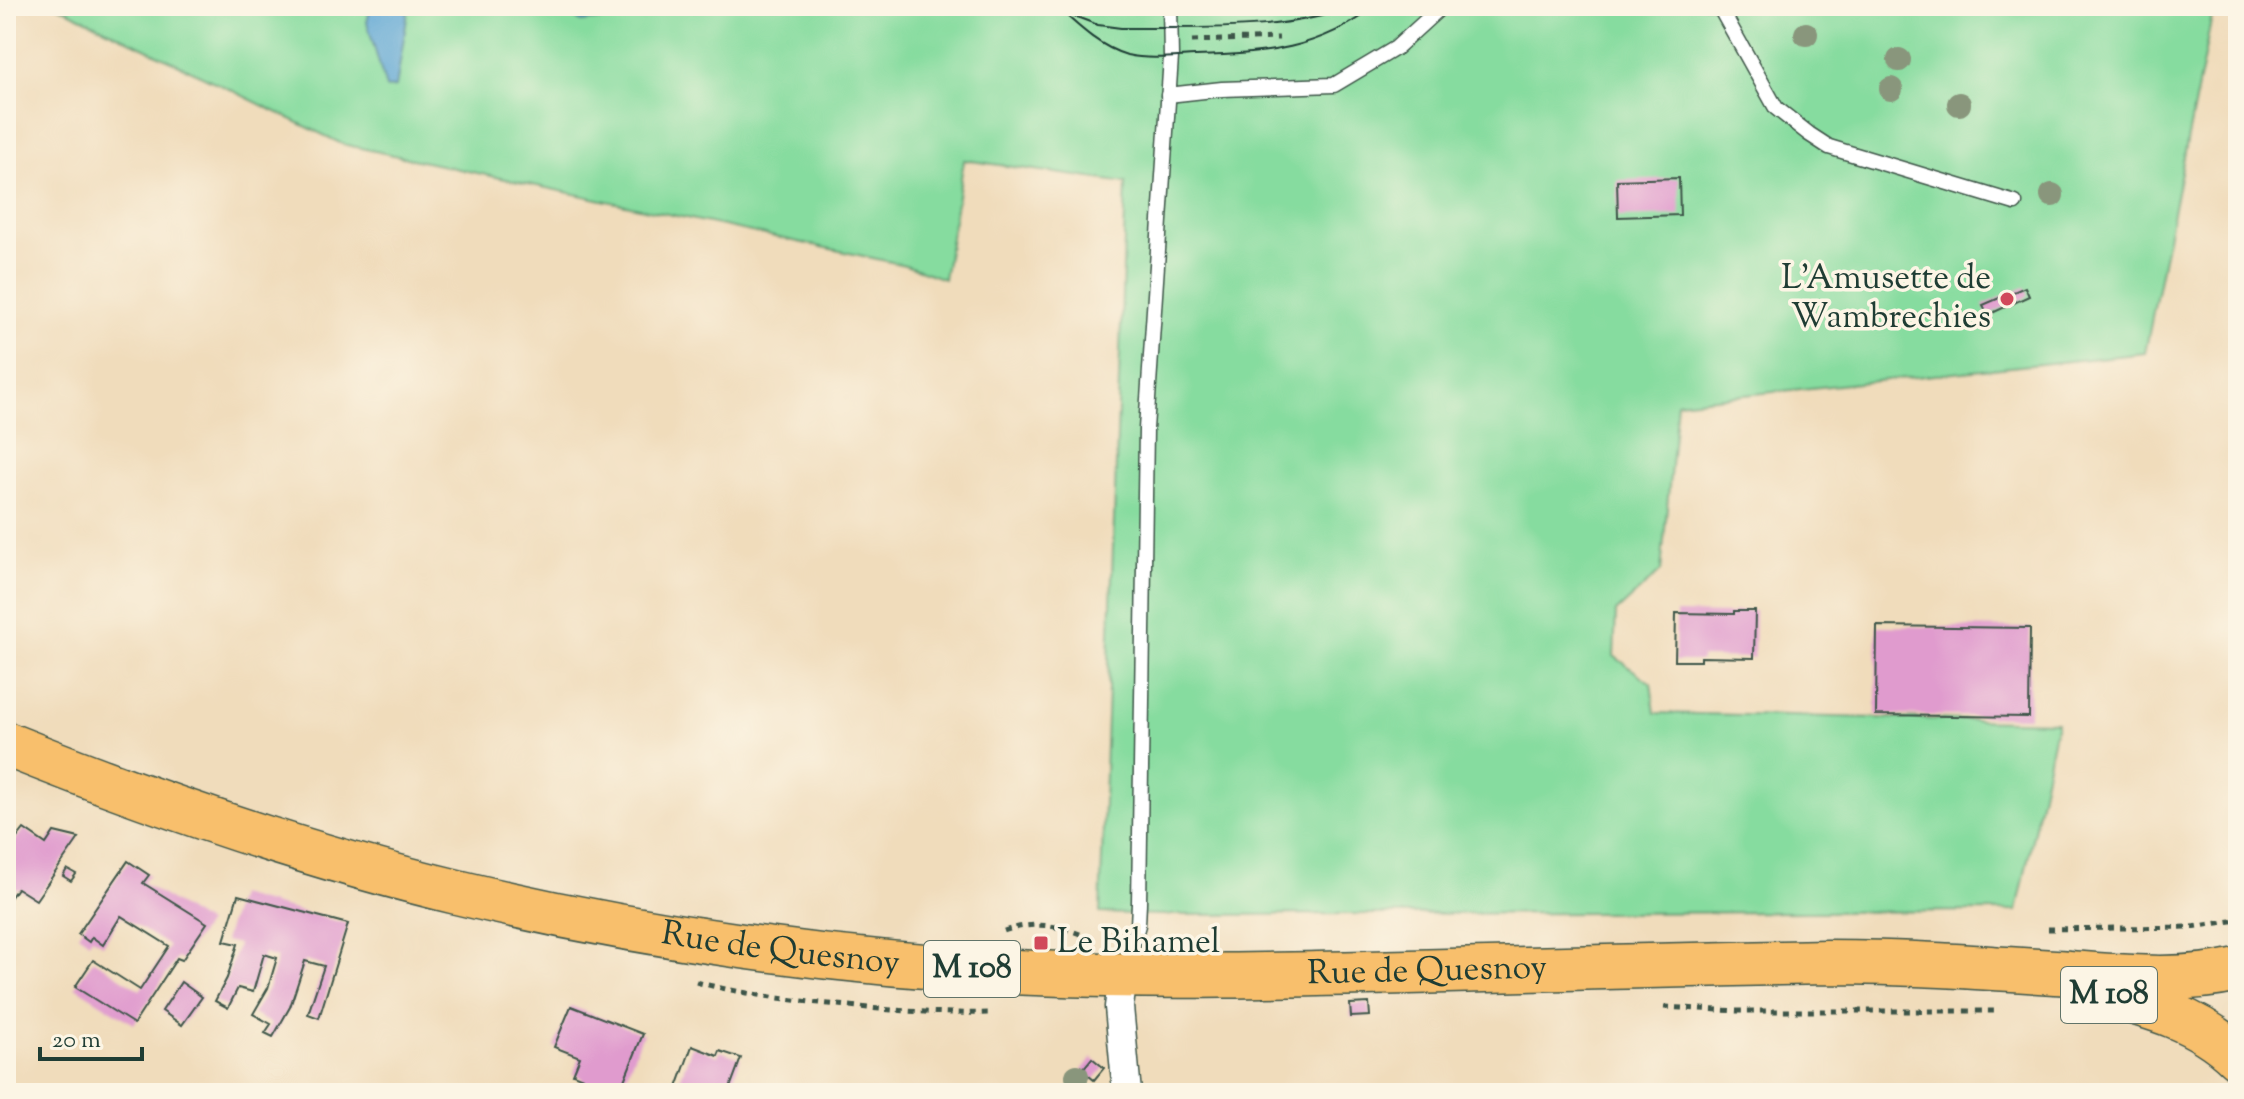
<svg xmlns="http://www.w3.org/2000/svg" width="2244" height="1099" font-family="'Sorts Mill Goudy',serif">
<rect width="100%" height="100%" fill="#fcf5e5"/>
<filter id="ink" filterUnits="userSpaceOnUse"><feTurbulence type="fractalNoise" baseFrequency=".0125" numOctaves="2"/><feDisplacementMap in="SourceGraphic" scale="16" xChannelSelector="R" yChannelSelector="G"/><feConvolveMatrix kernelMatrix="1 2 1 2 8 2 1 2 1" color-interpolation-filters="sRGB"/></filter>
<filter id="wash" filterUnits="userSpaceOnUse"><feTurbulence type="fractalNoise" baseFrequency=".006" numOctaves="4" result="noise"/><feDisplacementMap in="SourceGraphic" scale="32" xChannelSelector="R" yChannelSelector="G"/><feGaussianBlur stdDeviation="1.8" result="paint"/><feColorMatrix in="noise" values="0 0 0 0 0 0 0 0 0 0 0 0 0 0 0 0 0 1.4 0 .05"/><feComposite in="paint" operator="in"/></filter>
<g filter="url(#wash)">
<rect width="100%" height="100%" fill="#f0dcbb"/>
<!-- green -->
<path fill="#86dc9f" stroke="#528c6a" stroke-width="2" d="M58,6H2214L2145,353L1677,402L1661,571L1616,612L1614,656L1651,683L1655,713L2057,722L2017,911L1162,915L1100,913L1126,183L964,160L944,279L905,265L342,144Z"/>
<!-- water -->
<g fill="#5ea7d5" stroke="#3e7284" stroke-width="2">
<path d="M371,6H409L396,87L386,88L367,22Z"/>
<path d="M560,6H632L613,18L581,22Z"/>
</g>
<g id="blocks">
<!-- building -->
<g fill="#e09bce">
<path d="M1679,178L1680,215L1618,217L1617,180Z"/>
<path d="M2025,287L2029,296L1988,315L1983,305Z"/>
<path d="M1734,611H1755L1754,658L1701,657V661H1675L1676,613L1734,614Z"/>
<path d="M1877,626L2030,628L2029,717L1876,715Z"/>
<path d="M24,829L46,844L54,832L79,838L36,900L17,888L6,904V852Z"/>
<path d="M128,861L149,875L143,883L207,923L182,960L177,958L134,1024L75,987L93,960L140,990L169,946L121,916L103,945L92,937L89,942L78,934Z"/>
<path d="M67,869L76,874L71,881L63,876Z"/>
<path d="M238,895L348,924L319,1018L308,1014L324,966L305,961L290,1007L273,1037L265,1033L271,1024L253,1014L268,988L277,958L264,954L253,992L238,988L228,1008L215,1001L227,978L238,944L224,941Z"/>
<path d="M181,982L202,997L182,1025L162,1011Z"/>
<path d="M1369,1003L1370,1016L1351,1017L1350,1004Z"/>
<path d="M571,1006L643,1034L619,1093H577L583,1078L573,1074L580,1057L554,1047Z"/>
<path d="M692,1046L718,1056L720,1051L741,1058L728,1093H694L685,1089L683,1093H675Z"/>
<path d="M1092,1058L1104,1068L1094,1080L1082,1070Z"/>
</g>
</g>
</g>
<g filter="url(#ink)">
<use href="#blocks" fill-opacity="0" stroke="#3e5548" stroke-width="2"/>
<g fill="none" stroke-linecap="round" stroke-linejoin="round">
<defs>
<g id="lane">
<path d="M1719,6L1776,108L1809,134L1829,147L2015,203"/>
<path d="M1168,95L1222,89L1334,85L1396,48L1442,6"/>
<path d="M1125,971L1138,925L1139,903L1146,429L1171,57L1170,6"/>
</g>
<path id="street" d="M1123,975L1119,1007L1127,1093"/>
<g id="primary">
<path id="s1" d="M6,744C153,803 303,855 457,892C643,937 845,965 1036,973C1160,978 1285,975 1409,972C1548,968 1688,965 1827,962C1903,962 1979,967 2055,972C2116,976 2177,984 2238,970"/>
<path d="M2099,993C2150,1006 2199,1019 2238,1057"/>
</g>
</defs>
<!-- lane casing -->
<use href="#lane" stroke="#3e5548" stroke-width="17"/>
<!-- street casing -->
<use href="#street" stroke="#3e5548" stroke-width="31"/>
<!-- primary casing -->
<use href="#primary" stroke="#3e5548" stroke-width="47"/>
<!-- path -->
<g stroke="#3e5548" stroke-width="5" stroke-dasharray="6 6" stroke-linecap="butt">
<path d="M1192,41L1279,38"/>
<path d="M2048,929L2192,927L2238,920"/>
<path d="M1004,931C1030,922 1054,924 1080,934"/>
<path d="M696,982C746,995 797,1001 849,1006C896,1011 944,1014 991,1013"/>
<path d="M1664,1007L1737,1011H1998"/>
</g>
<!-- lane -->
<use href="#lane" stroke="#fff" stroke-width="14"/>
<!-- street -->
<use href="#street" stroke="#fff" stroke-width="28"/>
<!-- primary -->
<use href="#primary" stroke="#f8bf6c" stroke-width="44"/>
<!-- tram -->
<g stroke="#1f3d34" stroke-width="2">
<path d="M1056,6C1077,25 1099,47 1127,55C1149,60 1173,57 1195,56C1267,54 1317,50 1377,6"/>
<path d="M1074,16L1098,25L1121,28C1199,27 1281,33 1355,6"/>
</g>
</g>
<!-- trees -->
<g fill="#89967c">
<circle cx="1806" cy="34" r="12"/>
<circle cx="1899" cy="60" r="12"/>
<circle cx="1891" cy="89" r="12"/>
<circle cx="1959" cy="104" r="12"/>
<circle cx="2052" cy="195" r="12"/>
<circle cx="1077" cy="1076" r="12"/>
</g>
</g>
<!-- markers -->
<g fill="#d1495b" stroke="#fcf5e5" stroke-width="3">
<circle cx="2007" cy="299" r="8"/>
<rect x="1033" y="935" width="16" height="16" rx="4"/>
</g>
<g text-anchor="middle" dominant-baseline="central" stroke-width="7" stroke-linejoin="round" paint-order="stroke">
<!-- shield labels -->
<g fill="#fcf5e5" stroke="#617469" stroke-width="2">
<rect x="924" y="941" width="96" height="56" rx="6"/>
<rect x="2061" y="967" width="96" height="56" rx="6"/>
</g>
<g font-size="32" font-weight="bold" fill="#1f3d34">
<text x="972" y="969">M 108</text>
<text x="2109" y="995">M 108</text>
</g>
<!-- poi labels -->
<g font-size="34" fill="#1f3d34" stroke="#fcf5e5" text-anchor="end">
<text x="1991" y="279">L'Amusette de<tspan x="1991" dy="39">Wambrechies</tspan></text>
<text x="1057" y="943" text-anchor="start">Le Bihamel</text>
</g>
<!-- street labels -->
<g font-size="34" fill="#1f3d34" stroke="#fcf5e5">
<text stroke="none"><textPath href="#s1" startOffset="804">Rue de Quesnoy</textPath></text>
<text stroke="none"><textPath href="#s1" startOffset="1452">Rue de Quesnoy</textPath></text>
</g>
</g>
<!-- margin -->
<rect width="2244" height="1099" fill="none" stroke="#fcf5e5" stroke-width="32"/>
<!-- scale -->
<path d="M40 1047v12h102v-12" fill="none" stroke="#1f3d34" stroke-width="4"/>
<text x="52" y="1047" font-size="24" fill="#1f3d34" stroke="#fcf5e5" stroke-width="6" paint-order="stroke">20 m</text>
</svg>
